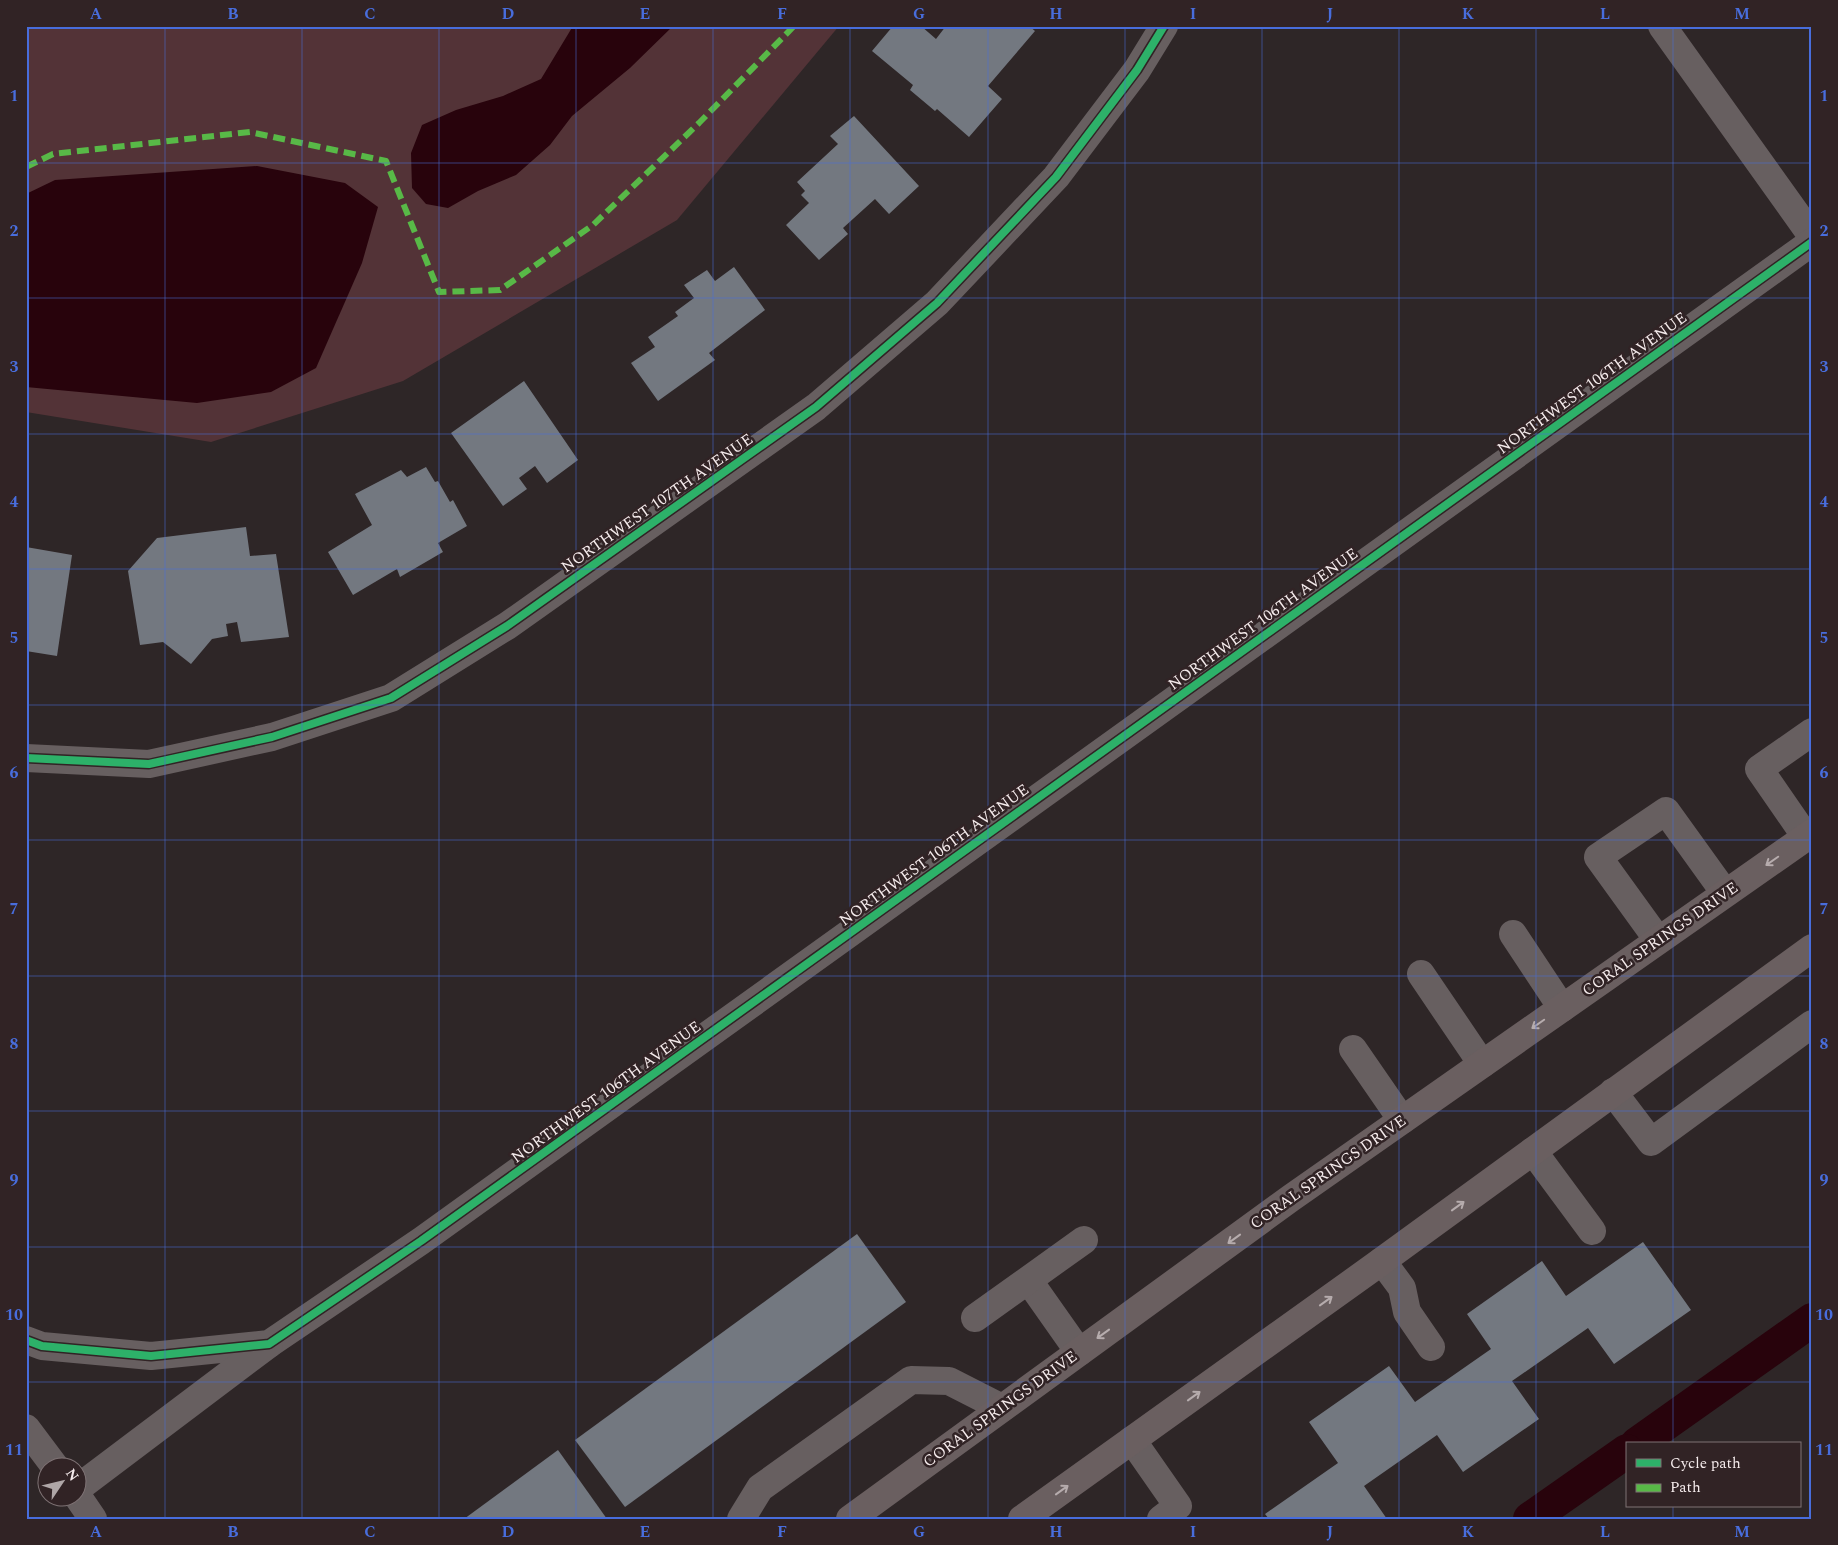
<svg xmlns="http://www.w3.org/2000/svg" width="1838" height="1545" font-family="Spectral,serif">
<rect width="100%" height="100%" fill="#2e2627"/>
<!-- green -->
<path fill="#533337" d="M26,26H839L677,220L403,381L211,442L26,412Z"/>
<!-- water -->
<g fill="#28030c">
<path d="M573,26H673L630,68L572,116L550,145L516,175L478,191L448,208L426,204L412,188L411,153L422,125L456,110L503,96L541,79Z"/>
<path d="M257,166L345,183L378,207L362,263L316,368L271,392L197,403L26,387V194L55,180Z"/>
</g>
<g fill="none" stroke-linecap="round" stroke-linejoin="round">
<!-- canal -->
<g stroke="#28030c" stroke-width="34">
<path d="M1637,1444L1812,1320"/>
<path d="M1530,1519L1627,1451"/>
</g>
</g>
<!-- building -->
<g fill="#737880">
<path d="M893,26H921L936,39L946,26H1029L1035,31L988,86L1002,99L969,137L937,109L935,111L910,90L913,85L872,51Z"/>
<path d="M854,116L919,186L889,214L875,199L843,228L848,234L819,260L786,225L809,203L801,195L805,191L797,182L838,144L830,136Z"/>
<path d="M734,267L765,310L709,353L715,360L658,401L631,363L655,347L648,337L678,316L675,312L694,298L684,285L707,270L715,281Z"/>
<path d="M524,381L578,460L547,483L535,466L519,478L527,489L503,506L451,433Z"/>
<path d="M426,467L435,482L438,481L450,502L453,500L467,526L438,543L443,552L400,577L397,569L353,595L328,552L372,525L355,494L401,470L407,477Z"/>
<path d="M246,527L250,556L276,554L289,637L241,642L237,622L226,624L228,636L212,639L191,664L163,642L140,645L128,571L157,538Z"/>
<path d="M26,547L72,555L57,656L26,651Z"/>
<path d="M857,1234L906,1302L625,1507L575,1440Z"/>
<path d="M1643,1242L1691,1310L1614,1364L1588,1328L1512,1381L1539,1419L1463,1472L1437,1435L1364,1486L1387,1519H1269L1265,1514L1338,1463L1309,1422L1389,1366L1415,1402L1491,1349L1467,1314L1542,1261L1566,1296Z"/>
<path d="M558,1450L607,1519H464Z"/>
</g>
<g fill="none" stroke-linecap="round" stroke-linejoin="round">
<!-- minor -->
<g stroke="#675f60" stroke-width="28">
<path d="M1662,26L1812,236"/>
<path d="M26,758L149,764L272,737L391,698L507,626L816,407L937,303L1056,177L1137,70L1164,26"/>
<path d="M1806,837L1759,769L1812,732"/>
<path d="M1513,934L1562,1008"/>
<path d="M1658,940L1598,857L1666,811L1725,893"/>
<path d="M1421,974L1482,1064"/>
<path d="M1353,1049L1402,1120"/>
<path d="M1613,1092L1651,1142L1812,1024"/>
<path d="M1533,1151L1592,1231"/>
<path d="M1382,1261L1402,1288L1407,1312L1431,1347"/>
<path d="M1029,1281L1079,1352"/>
<path d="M975,1318L1084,1240"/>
<path d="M26,1340L42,1346L151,1356L269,1344L421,1241L1812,242"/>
<path d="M26,1428L56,1468"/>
<path d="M1132,1440L1178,1506L1161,1519"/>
<path d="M78,1488L269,1344"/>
<path d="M78,1497L93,1519"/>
<path d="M741,1519L760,1488L911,1380L949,1381L1002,1408"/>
</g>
<!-- major -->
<g stroke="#6a5f60" stroke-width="28">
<path d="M850,1519L1291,1198L1812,833"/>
<path d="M1022,1519L1382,1261L1812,948"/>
</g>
<!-- quiet -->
<path stroke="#58b947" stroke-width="6" stroke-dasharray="12 6" stroke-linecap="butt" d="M26,167L53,154L250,132L386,161L439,292L500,290L593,225L699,123L794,26"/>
<defs>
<g id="cycleway">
<path d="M26,758L149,764L272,737L391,698L507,626L816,407L937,303L1056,177L1137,70L1164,26"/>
<path d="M26,1340L42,1346L151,1356L269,1344L421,1241L1812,242"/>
</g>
</defs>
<!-- cycleway casing -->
<use href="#cycleway" stroke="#312325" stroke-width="11"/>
<!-- cycleway -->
<use href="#cycleway" stroke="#2db169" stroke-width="8"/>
</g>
<!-- one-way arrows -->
<defs><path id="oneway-shaft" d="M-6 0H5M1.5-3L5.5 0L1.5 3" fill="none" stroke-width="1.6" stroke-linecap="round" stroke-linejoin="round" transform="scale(1.25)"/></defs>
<g stroke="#b6acad">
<use href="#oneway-shaft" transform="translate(1772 861) rotate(145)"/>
<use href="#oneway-shaft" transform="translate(1538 1024) rotate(145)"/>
<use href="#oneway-shaft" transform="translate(1458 1206) rotate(-36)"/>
<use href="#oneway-shaft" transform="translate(1234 1239) rotate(144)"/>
<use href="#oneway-shaft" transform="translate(1326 1301) rotate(-36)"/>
<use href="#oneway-shaft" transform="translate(1103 1334) rotate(144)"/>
<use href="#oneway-shaft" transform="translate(1194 1396) rotate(-36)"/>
<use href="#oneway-shaft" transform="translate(1062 1490) rotate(-36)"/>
</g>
<!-- grid -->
<path fill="none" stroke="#486ddc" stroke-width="1" stroke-opacity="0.55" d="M165,26V1519M302,26V1519M439,26V1519M576,26V1519M713,26V1519M850,26V1519M988,26V1519M1125,26V1519M1262,26V1519M1399,26V1519M1536,26V1519M1673,26V1444M26,163H1812M26,298H1812M26,434H1812M26,569H1812M26,705H1812M26,840H1812M26,976H1812M26,1111H1812M26,1247H1812M26,1382H1812M1673,1506V1519"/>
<g text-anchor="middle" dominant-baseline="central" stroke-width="5" stroke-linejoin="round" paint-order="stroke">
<!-- street labels -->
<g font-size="16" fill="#f5ebec" stroke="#312325">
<text transform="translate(1592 383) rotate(-36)">NORTHWEST 106TH AVENUE</text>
<text transform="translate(657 503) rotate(-35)">NORTHWEST 107TH AVENUE</text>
<text transform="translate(1263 619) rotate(-36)">NORTHWEST 106TH AVENUE</text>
<text transform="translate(934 855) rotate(-36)">NORTHWEST 106TH AVENUE</text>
<text transform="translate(1660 939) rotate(-35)">CORAL SPRINGS DRIVE</text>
<text transform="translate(606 1092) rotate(-36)">NORTHWEST 106TH AVENUE</text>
<text transform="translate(1328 1172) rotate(-35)">CORAL SPRINGS DRIVE</text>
<text transform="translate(1000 1409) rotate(-36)">CORAL SPRINGS DRIVE</text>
</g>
</g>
<!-- border -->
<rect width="1838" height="1545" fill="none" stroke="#312325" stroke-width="55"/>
<!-- legend -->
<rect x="1626" y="1442" width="175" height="65" fill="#312325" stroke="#7f7375"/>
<rect x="1636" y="1459" width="25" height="8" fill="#2db169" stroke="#7f7375"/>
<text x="1670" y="1468" font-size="15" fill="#f5ebec">Cycle path</text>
<rect x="1636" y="1484" width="25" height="8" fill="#58b947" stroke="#7f7375"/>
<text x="1670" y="1492" font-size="15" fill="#f5ebec">Path</text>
<!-- north arrow -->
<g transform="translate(62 1482) rotate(55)"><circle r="24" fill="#312325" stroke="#7f7375"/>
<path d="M0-4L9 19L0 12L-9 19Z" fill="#afa6a7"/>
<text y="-8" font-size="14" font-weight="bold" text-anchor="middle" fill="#f5ebec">N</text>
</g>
<rect x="28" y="28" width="1782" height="1490" fill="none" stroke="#486ddc" stroke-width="2"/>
<g font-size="16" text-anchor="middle" font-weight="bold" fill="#486ddc">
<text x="96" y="19">A</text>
<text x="233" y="19">B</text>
<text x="370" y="19">C</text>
<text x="508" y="19">D</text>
<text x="645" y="19">E</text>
<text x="782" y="19">F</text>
<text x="919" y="19">G</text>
<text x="1056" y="19">H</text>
<text x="1193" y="19">I</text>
<text x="1330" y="19">J</text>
<text x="1468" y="19">K</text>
<text x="1605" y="19">L</text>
<text x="1742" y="19">M</text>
<text x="14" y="101">1</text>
<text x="1824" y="101">1</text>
<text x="14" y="236">2</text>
<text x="1824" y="236">2</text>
<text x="14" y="372">3</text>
<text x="1824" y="372">3</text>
<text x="14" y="507">4</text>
<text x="1824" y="507">4</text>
<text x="14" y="643">5</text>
<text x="1824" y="643">5</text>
<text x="14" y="778">6</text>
<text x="1824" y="778">6</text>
<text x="14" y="914">7</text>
<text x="1824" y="914">7</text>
<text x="14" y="1049">8</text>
<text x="1824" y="1049">8</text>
<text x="14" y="1185">9</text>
<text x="1824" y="1185">9</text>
<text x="14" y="1320">10</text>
<text x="1824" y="1320">10</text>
<text x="14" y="1455">11</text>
<text x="1824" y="1455">11</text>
<text x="96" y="1537">A</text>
<text x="233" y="1537">B</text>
<text x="370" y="1537">C</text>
<text x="508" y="1537">D</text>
<text x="645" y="1537">E</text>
<text x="782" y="1537">F</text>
<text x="919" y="1537">G</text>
<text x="1056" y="1537">H</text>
<text x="1193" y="1537">I</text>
<text x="1330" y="1537">J</text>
<text x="1468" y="1537">K</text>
<text x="1605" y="1537">L</text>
<text x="1742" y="1537">M</text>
</g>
</svg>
